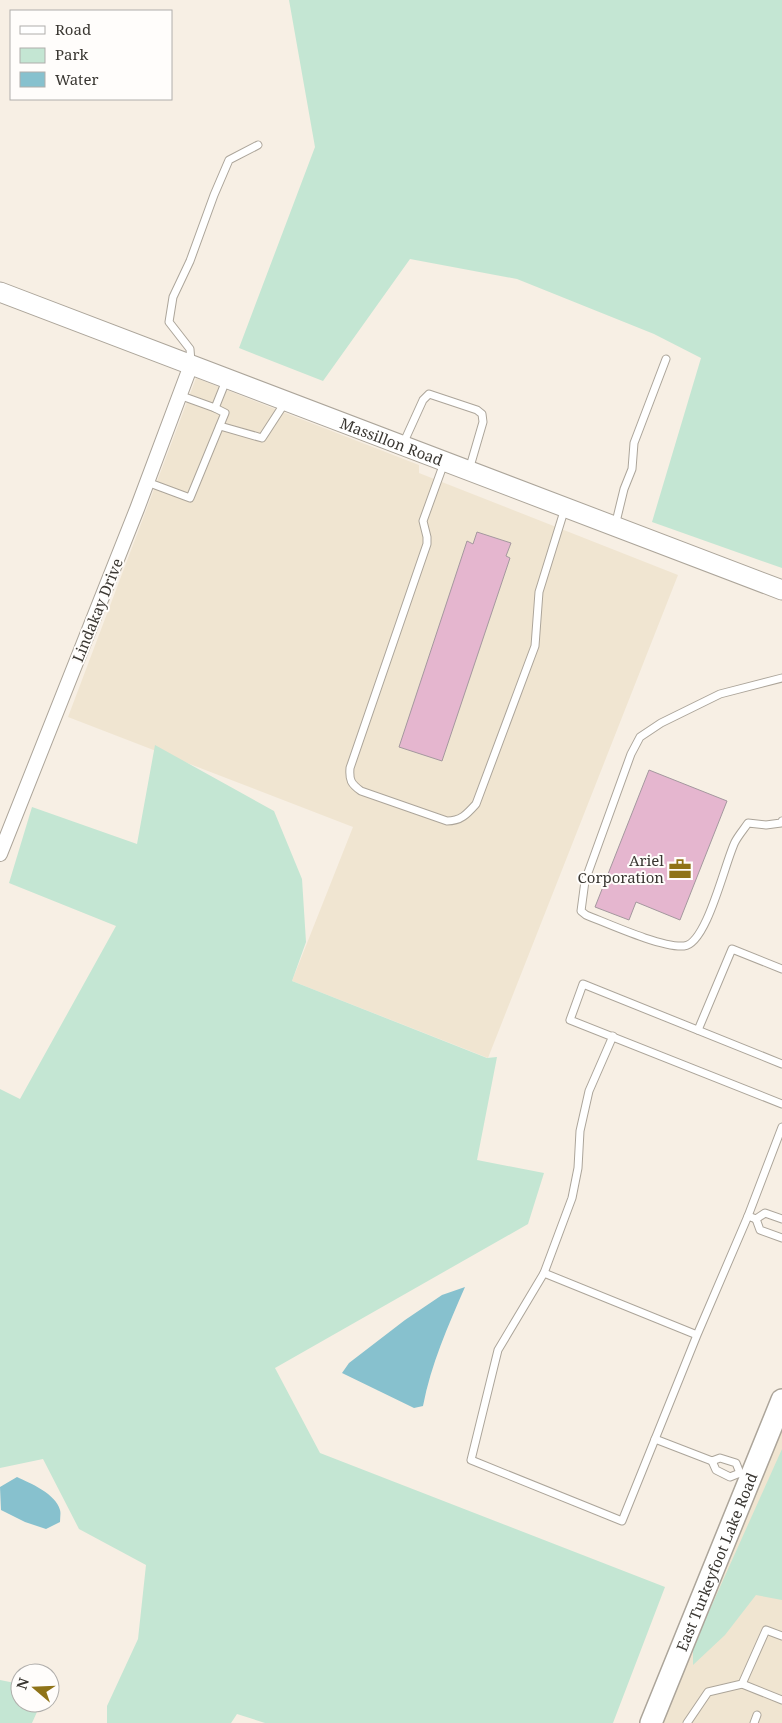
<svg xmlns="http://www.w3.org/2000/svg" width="782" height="1723" font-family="'Noto Serif',serif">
<rect width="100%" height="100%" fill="#f7efe4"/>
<!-- industrial -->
<g fill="#f0e5d1">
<path d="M196,378L419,465V473L678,575L488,1058L292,981L353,827L68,717Z"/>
<path d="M782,1400V1723H651Z"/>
</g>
<!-- green -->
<g fill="#c4e6d3">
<path d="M289,0H782V568L652,522L701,358L654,334L517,279L410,259L323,381L239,348L315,147Z"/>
<path d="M155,745L274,811L302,879L306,942L292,981L487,1058L497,1057L477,1160L544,1173L528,1224L275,1368L320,1453L665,1587L613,1723H265L237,1714L231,1723H107V1706L138,1639L146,1565L79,1529L43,1459L0,1468V1089L20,1099L116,926L9,883L32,807L137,844Z"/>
<path d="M782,1449V1600L756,1595L725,1635L693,1665V1647Z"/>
<path d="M0,1680L20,1684V1703H41L32,1723H0Z"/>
</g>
<!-- water -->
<g fill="#87c1ce">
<path d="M465,1287C448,1326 431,1364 423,1406L414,1408L342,1373L349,1363L405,1320L442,1295Z"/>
<path d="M17,1477C30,1483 56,1494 60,1510C61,1513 60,1518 60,1522L46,1529L25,1522L1,1510L0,1487Z"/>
</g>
<!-- building -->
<g fill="#e5b6cf" stroke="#a4989e">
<path d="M477,532L511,543L506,556L510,558L442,761L399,747L467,541L473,544Z"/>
<path d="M649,770L727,801L680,920L636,902L629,920L595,907Z"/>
</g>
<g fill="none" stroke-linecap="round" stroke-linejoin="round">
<defs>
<g id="lane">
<path d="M191,362L190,349L169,322L173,297L190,261L214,195L229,160L258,145"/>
<path d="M179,395L215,408L227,378"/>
<path d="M220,426L262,438L286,401"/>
<path d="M403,444L423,400L429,394L477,410L482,414L483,422L469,470"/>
<path d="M444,463L423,521L427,537V544L350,768C349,780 351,784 361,791L447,821C461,821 467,814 476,804L535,646L539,592L565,508"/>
<path d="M147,482L190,498L225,413L215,408"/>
<path d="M615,526L624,489L632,469L634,443L666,359"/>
<path d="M782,678L720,694L661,723L640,737L631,754L585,881L581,911L586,915C609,924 662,948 684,946C707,944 725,862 735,842C738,836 744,829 748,823L766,825L781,823L782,821"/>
<path d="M698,1030L732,949L782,969"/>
<path d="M782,1064L583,984L570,1020L782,1104"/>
<path d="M748,1216L782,1127"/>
<path d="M756,1219L760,1230L782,1238"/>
<path d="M756,1219L765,1213L782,1219"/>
<path d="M544,1273L572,1198L578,1168L580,1131L589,1091L613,1036"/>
<path d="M697,1335L544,1273L498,1350L471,1460L622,1521L697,1335L748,1216L756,1219"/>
<path d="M655,1439L712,1461L720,1458L736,1463L740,1473L749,1477"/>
<path d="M712,1461L716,1470L730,1477L740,1473"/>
<path d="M742,1684L782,1700"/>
<path d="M687,1723L708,1692L742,1684L766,1630L782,1636"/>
<path d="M754,1723L757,1715"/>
</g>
<path id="street" d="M0,854L137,509L191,365"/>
<g id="secondary">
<path id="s1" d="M0,292L782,590"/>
</g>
<g id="primary">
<path id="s2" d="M651,1723L782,1400"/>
</g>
</defs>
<!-- lane casing -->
<use href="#lane" stroke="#aca59a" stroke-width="9"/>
<!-- street casing -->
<use href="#street" stroke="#aca59a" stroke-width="16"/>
<!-- secondary casing -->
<use href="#secondary" stroke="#aca59a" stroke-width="21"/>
<!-- primary casing -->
<use href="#primary" stroke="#aca59a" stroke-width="24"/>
<!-- lane -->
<use href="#lane" stroke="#fff" stroke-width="7"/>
<!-- street -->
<use href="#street" stroke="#fff" stroke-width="14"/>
<!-- secondary -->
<use href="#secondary" stroke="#fff" stroke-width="19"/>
<!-- primary -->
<use href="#primary" stroke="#fff" stroke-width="21"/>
</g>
<!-- icons -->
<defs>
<symbol id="office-bare" viewBox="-9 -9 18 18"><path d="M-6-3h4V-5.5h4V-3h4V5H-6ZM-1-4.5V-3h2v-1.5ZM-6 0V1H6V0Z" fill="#8f7318" stroke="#fffdfb" stroke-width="2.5" paint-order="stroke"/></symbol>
</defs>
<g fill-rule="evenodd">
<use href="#office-bare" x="664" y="853" width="32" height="32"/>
</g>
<g text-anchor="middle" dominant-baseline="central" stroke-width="4" stroke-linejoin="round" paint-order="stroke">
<!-- street labels -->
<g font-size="15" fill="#3a3732" stroke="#fffdfb">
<text stroke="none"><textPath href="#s1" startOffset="419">Massillon Road</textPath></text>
<text transform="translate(97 610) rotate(-68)">Lindakay Drive</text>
<text stroke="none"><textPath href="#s2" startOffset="174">East Turkeyfoot Lake Road</textPath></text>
</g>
<!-- poi labels -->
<g font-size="15" fill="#3a3732" stroke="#fffdfb" text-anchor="end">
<text x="664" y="860">Ariel<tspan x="664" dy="17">Corporation</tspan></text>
</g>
</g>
<!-- legend -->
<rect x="10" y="10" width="162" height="90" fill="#fffdfb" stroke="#b0aeab"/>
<rect x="20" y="26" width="25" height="8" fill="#ffffff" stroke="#b0aeab"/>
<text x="55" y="35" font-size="15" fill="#3a3732">Road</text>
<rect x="20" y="48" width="25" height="15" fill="#c4e6d3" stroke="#b0aeab"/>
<text x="55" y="60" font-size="15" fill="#3a3732">Park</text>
<rect x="20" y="72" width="25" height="15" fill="#87c1ce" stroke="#b0aeab"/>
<text x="55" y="85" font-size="15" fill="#3a3732">Water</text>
<!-- north arrow -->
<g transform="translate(35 1688) rotate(289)"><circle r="24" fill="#fffdfb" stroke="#b0aeab"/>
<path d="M0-4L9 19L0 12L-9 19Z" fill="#8f7318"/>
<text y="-8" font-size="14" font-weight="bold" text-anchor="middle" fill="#3a3732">N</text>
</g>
</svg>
